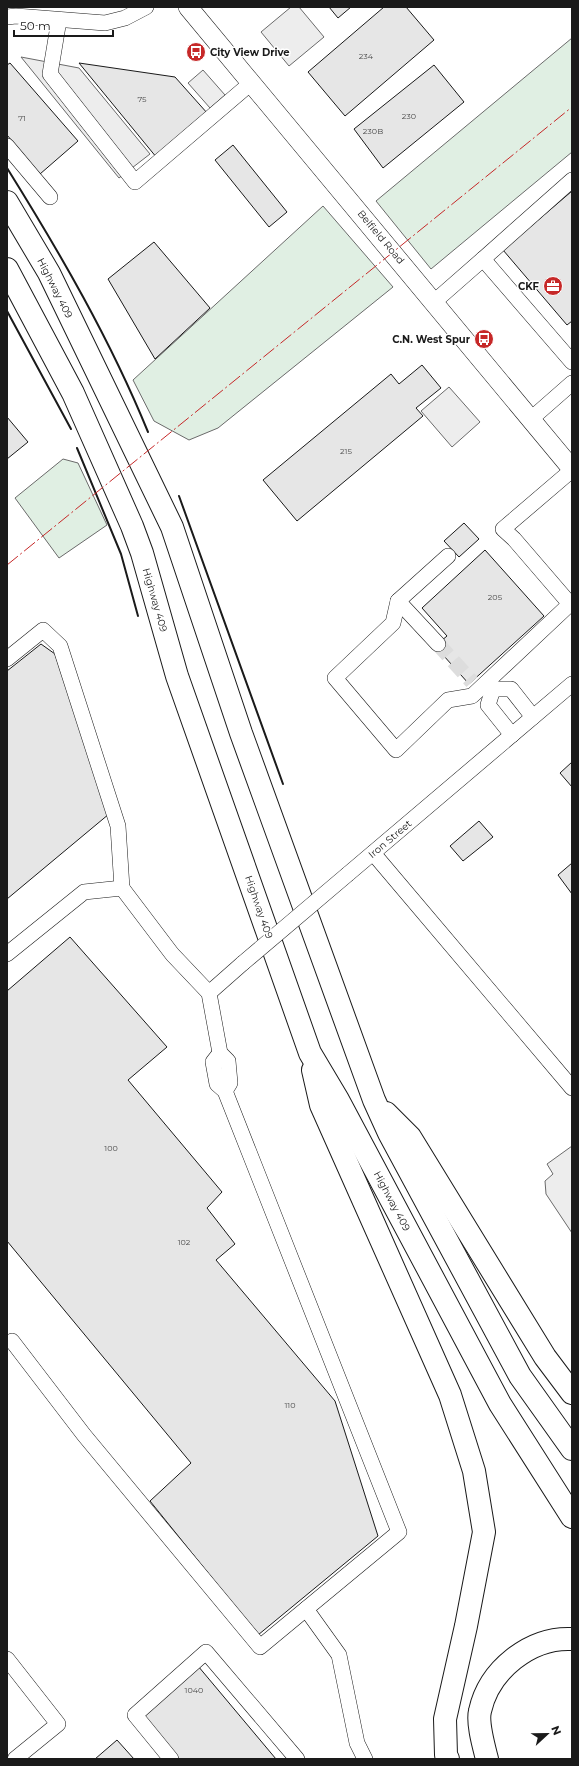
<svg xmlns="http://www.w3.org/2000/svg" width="579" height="1766" font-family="Montserrat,sans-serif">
<rect width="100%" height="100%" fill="#fff"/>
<!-- green -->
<g fill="#e0efe3" stroke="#6a6a6a">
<path d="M572,38V152L431,269L376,201Z"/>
<path d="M323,206L393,287L218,428L189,440L154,421L133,380Z"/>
<path d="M63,459L78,463L107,525L59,558L15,498Z"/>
</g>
<!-- parking -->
<g fill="#ededed" stroke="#6a6a6a">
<path d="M291,7H299L324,37L289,66L261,32Z"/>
<path d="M21,57L79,68L150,154L119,178Z"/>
<path d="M203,70L225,95L210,108L188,83Z"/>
<path d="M449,387L480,422L452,447L421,411Z"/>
<path d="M572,1146V1233L546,1194L545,1181L553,1174L547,1164Z"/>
</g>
<!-- building -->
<g fill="#e6e6e6" stroke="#1a1a1a">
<path d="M329,7H351L338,18Z"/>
<path d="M384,7H406L434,40L345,116L308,72Z"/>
<path d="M10,63L78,141L40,174L7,135V65Z"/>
<path d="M79,63L175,77L208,114L157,158Z"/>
<path d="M434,65L464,102L383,168L354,129Z"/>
<path d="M233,145L287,212L269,227L215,160Z"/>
<path d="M572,191V321L567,325L503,250Z"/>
<path d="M154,242L210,308L155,359L108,279Z"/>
<path d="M422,365L441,388L416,408L423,416L297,521L263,480L391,374L399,384Z"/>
<path d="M7,417L28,442L7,459Z"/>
<path d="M464,523L479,539L459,557L444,541Z"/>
<path d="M485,550L544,616L469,684L435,646L447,636L422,608Z"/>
<path d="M41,644L55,654L109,814L7,899V671Z"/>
<path d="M572,762V787L560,773Z"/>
<path d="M479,821L493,837L463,861L450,846Z"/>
<path d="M572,863V894L558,875Z"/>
<path d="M70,937L167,1047L128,1080L222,1192L207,1208L235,1244L216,1260L335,1401L378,1536L258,1635L150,1501L191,1463L7,1241V991Z"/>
<path d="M198,1666L276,1759H179L142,1714Z"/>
<path d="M117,1740L134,1759H95Z"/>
</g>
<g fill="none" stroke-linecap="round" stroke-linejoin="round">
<!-- minor-tunnel -->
<path stroke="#ddd" stroke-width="15" stroke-dasharray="15 8" stroke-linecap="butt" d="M438,644L472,682"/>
<defs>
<g id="minor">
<path d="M7,17L16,16L105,23L125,18L146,7"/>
<path d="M59,20L50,74L135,182L251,83"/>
<path d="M7,146L50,197"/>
<path d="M483,259L572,180"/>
<path d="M434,302L483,259L572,362"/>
<path d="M531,419L572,383"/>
<path d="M448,556L398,601L393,623L335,678L396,750L448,700L472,696L570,604L514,539L503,529L572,470"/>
<path d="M398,601L438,644"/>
<path d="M7,659L43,630L60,646L118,826L122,888"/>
<path d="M493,689L488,705L512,735"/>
<path d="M493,689H511L533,717"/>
<path d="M373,853L572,1088"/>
<path d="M348,874L572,684"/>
<path d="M7,954L84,892L122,888L172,954L209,993L220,1053L228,1061L230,1083L225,1091"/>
<path d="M209,993L243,963"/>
<path d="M12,1341L84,1435L260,1647L399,1532L225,1091L217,1084L213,1062L220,1053"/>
<path d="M306,1609L339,1655L357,1743L365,1759"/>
<path d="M7,1659L58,1724L15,1759"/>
<path d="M171,1759L135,1715L206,1652L297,1759"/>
</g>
<path id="major" d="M188,7L572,469"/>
<g id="highway">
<path d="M7,202L49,273L172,527L241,733L374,1100L389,1133L520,1376L572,1449"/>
<path d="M7,269L73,393L132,526L142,553L177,676L310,1053L338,1100L500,1404L572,1517"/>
<path d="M313,1070L321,1105L450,1395L474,1471L484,1532L466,1626L445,1719L446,1755L448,1759"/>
<path d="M386,1113L410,1137L545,1357L572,1393"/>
<path d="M487,1759C484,1747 477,1723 480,1711C489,1670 530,1637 572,1639"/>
</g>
</defs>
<!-- minor casing -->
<use href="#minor" stroke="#1a1a1a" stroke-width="16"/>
<!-- major casing -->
<use href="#major" stroke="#1a1a1a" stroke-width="20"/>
<!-- highway casing -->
<use href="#highway" stroke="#1a1a1a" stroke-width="24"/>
<!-- minor -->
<use href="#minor" stroke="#fff" stroke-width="15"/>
<!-- major -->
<use href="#major" stroke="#fff" stroke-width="19"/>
<!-- highway -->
<use href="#highway" stroke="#fff" stroke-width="22"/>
<defs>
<path id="minor-bridge" d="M243,963L348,874"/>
</defs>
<!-- minor-bridge casing -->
<use href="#minor-bridge" stroke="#1a1a1a" stroke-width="16" stroke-linecap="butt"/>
<!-- minor-bridge -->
<use href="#minor-bridge" stroke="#fff" stroke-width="15"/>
<!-- wall -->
<g stroke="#1a1a1a" stroke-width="2">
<path d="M7,168C60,253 110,339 148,432"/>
<path d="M7,311L71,429"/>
<path d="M77,448L121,554L138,616"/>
<path d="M179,496L283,784"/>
</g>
<!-- power -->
<path stroke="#c62828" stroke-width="1" stroke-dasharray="14 3 2 3" stroke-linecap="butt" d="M7,565L572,107"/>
</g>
<!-- icons -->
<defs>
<symbol id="bus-disc" viewBox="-11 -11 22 22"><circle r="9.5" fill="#c62828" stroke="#fff"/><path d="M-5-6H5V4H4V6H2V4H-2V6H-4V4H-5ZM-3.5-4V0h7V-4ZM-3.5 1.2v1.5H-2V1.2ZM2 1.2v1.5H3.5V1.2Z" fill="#fff"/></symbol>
<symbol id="office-disc" viewBox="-11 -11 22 22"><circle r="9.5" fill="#c62828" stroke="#fff"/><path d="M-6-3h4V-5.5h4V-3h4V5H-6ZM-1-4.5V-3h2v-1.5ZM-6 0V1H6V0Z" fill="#fff"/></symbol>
</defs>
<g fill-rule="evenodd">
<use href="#bus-disc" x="185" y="41" width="22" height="22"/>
<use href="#office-disc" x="542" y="275" width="22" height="22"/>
<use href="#bus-disc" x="473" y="328" width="22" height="22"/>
</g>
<g text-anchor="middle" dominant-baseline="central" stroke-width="3" stroke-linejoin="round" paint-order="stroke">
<!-- number labels -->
<g font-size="8" fill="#4d4d4d">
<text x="366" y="56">234</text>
<text x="142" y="99">75</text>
<text x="409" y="116">230</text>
<text x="22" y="118">71</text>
<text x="373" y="131">230B</text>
<text x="346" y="451">215</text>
<text x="495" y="597">205</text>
<text x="111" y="1148">100</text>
<text x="184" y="1242">102</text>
<text x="290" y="1405">110</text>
<text x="194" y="1690">1040</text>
</g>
<!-- poi labels -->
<g font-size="10" font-weight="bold" fill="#1a1a1a" stroke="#fff" text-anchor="end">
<text x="210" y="52" text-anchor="start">City View Drive</text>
<text x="539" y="286">CKF</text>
<text x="470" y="339">C.N. West Spur</text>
</g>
<!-- street labels -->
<g font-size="10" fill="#1a1a1a" stroke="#fff">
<text transform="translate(381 237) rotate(50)">Belfield Road</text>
<text transform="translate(55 288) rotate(63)">Highway 409</text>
<text transform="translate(155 600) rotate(74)">Highway 409</text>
<text transform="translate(390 839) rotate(-40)">Iron Street</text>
<text transform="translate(259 907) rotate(71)">Highway 409</text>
<text transform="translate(392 1201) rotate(62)">Highway 409</text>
</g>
</g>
<!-- border -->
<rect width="579" height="1766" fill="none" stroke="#1a1a1a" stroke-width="16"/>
<!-- north arrow -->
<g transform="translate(547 1734) rotate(68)" stroke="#ffffff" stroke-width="3" paint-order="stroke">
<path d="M0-3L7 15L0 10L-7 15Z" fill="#1a1a1a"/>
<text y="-6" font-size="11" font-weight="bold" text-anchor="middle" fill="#1a1a1a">N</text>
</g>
<!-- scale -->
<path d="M14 30v6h99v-6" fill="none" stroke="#1a1a1a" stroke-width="2"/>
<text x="20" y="30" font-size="12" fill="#1a1a1a" stroke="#ffffff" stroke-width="3" paint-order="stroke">50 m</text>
</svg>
